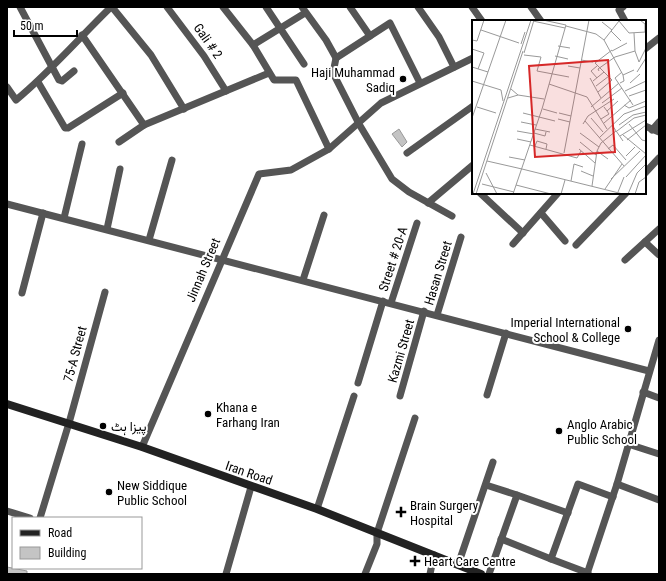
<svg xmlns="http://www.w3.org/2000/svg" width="666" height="581" font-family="'Roboto Condensed',Vazirmatn,sans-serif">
<rect width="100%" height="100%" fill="#fff"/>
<!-- building -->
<g fill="#c4c4c4" stroke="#999">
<path d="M399,129L407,142L402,147L392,134Z"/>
<path d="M7,567L27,571V574H7Z"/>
</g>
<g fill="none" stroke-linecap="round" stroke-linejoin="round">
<!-- minor -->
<g stroke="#555" stroke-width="7">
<path d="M20,7L59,80L62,81L74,71"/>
<path d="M112,7L151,55L184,109"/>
<path d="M167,7L204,56L226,91"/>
<path d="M223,7L253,45L274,80H296L329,149"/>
<path d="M266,7L304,64"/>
<path d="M302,7L326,40L336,58L333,73L359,124L392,179L409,192L452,216"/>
<path d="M418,7L439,37L454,67"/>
<path d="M472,7L482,21"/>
<path d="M531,7L541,21"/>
<path d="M623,7L619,10L625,21"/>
<path d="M82,35L144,125"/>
<path d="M370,36L390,23L420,83"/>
<path d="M253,45L305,13"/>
<path d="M645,49L659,38"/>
<path d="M336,58L370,36L350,7"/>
<path d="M38,82L65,128H68L123,93"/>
<path d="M7,87L16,100C50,72 79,38 111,7"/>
<path d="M645,126L659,132"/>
<path d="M652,130L659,122"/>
<path d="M119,142L144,125L269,73"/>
<path d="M407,153L473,106"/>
<path d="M645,173L659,158"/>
<path d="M480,193L523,233"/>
<path d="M428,203L473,165"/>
<path d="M7,204L649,371"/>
<path d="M541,213L565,241"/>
<path d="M64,218L82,144"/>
<path d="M107,229L120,169"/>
<path d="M149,240L172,160"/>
<path d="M645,242L659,255"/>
<path d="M513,244L558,193"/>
<path d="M576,245L626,193"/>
<path d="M625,260L659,229"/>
<path d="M303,280L324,215"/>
<path d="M22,293L43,213"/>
<path d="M391,303L417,223"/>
<path d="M437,315L461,237"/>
<path d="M358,383L383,301"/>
<path d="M643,392L659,398"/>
<path d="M487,395L506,333"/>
<path d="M400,396L424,311"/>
<path d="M628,444L659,454"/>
<path d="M142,447L259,174L291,170L329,149L381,103L473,58"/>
<path d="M617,484L659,500"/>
<path d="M486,485L517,495L489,574"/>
<path d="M517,495L568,513"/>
<path d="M317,509L354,396"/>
<path d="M7,511L30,518"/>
<path d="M40,518L69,423L105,292"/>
<path d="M501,539L551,559"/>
<path d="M458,565L493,462"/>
<path d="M588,573L551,559L578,484L613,497"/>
<path d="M226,574L251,487"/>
<path d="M365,574L377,544V533L415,418"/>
<path d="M430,574L434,555"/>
<path d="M587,574L617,484L659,340"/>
</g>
<!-- secondary -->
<path stroke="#222" stroke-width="8" d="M7,404L142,447L317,509L481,574"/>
</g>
<!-- markers -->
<g fill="#000" stroke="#fff" stroke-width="1.5">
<circle cx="403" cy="79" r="4"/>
<circle cx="628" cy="329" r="4"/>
<circle cx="208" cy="414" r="4"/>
<circle cx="103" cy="426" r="4"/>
<circle cx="559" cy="431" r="4"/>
<circle cx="109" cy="492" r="4"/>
<path d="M399 506h4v4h4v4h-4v4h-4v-4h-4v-4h4z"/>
<path d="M413 555h4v4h4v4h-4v4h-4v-4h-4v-4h4z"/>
</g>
<g text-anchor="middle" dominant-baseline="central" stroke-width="4" stroke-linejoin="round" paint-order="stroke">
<!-- street labels -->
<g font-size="13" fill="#000" stroke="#fff">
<text transform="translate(208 41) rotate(55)">Gali # 2</text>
<text transform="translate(393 259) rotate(-72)">Street # 20-A</text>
<text transform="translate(203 270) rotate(-67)">Jinnah Street</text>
<text transform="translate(438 273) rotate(-73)">Hasan Street</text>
<text transform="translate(401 351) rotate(-74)">Kazmi Street</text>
<text transform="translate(75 354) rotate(-75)">75-A Street</text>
<text transform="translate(249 473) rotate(19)">Iran Road</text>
</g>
<!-- poi labels -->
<g font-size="13" fill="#000" stroke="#fff" text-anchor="start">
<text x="395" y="72" text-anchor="end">Haji Muhammad<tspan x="395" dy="15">Sadiq</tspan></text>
<text x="620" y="322" text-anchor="end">Imperial International<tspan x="620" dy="15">School &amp; College</tspan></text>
<text x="216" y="407">Khana e<tspan x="216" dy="15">Farhang Iran</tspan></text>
<text x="567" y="424">Anglo Arabic<tspan x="567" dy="15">Public School</tspan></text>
<text x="111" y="426">پیزا ہٹ</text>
<text x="117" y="485">New Siddique<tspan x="117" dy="15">Public School</tspan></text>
<text x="410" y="505">Brain Surgery<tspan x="410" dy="15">Hospital</tspan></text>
<text x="424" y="561">Heart Care Centre</text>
</g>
</g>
<!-- overview -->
<g transform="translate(472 20)">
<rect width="174" height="174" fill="#fff"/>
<path fill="none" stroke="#999" stroke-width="1" d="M168,0L173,4V12M61,1L93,8M130,2L140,10M94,6L124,14L132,20L151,55L152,61L148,63M9,10L47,23M139,11L149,21M162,13L163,31L167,42M0,20L5,21L12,0M132,20L147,1L157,13L174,12M49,24L53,12M86,26L98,28M0,29L12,33L6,49M140,31L155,23M52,33L62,0M52,35L69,37L65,51L97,57M83,36L96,39M109,40L121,42M167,42L174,28M96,46L108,48M0,47L16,52M127,51L126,49L143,37L163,31M150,52L143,58L161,85M165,52L174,38M151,55L162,50M118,58L129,78M125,58L119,51L125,46M0,61L29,70L31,81M121,61L132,52M158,63L168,54M77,64L115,77L135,109M124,66L137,56M153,71L174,61M126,72L140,60L123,43L140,30M46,75L72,79M157,76L174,70M36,78L46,75L39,69M130,83L150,68M152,85L157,88L174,81M5,87L24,93M119,87L147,63M132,87L135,91L146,81M71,89L85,93M51,93L83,101M87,93L99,96M0,98L34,0M119,98L131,112M86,99L98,102M129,99L137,94L135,91M113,101L152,146M49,102L64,105M132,103L159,80M111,104L116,96L142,79M157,104L170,120L174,121M140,105L151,121M147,105L161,95L174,92M63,109L78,112M45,111L62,114M145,111L162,98L174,95M62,113L73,116L74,112M108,113L127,127M151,115L174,134M148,116L174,100M127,118L152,94L174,86M45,119L59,122M155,120L174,105M108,122L124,135M58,125L105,138L109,131M63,126L65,121L75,124L74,129M107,129L123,143M136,129L141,125L154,140M125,131L136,139M92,133L117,0M154,136L163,127M37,137L53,140M15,141L50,149M50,149L151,174M109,151L121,156M14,153L25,174M154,157L174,135M139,159L168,131M99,161L102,144L111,147M10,164L42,172M44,165L79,174M120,166L125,131L129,123L144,111M133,169L150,144M146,172L152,157M1,174L59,0M4,174L51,31M41,174L70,89L94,5L71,0M89,174L93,160M156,174L165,153L174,144M163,174L167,162L174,157"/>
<path fill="#d62828" fill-opacity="0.15" stroke="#d62828" stroke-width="2" d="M136,40L143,132L63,137L57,46Z"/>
<rect width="174" height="174" fill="none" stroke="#000" stroke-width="2"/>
</g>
<!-- border -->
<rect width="666" height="581" fill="none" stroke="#000000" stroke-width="16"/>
<!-- legend -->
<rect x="12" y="517" width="130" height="52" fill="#ffffff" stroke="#999999"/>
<rect x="20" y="530" width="20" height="6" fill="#222222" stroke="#999999"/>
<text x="48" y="537" font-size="12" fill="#000000">Road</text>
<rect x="20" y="547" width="20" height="12" fill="#c4c4c4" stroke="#999999"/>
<text x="48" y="557" font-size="12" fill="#000000">Building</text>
<!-- scale -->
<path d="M14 30v6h63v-6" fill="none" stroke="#000000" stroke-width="2"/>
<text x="20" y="30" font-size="12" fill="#000000" stroke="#ffffff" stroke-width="3" paint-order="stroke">50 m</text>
</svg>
